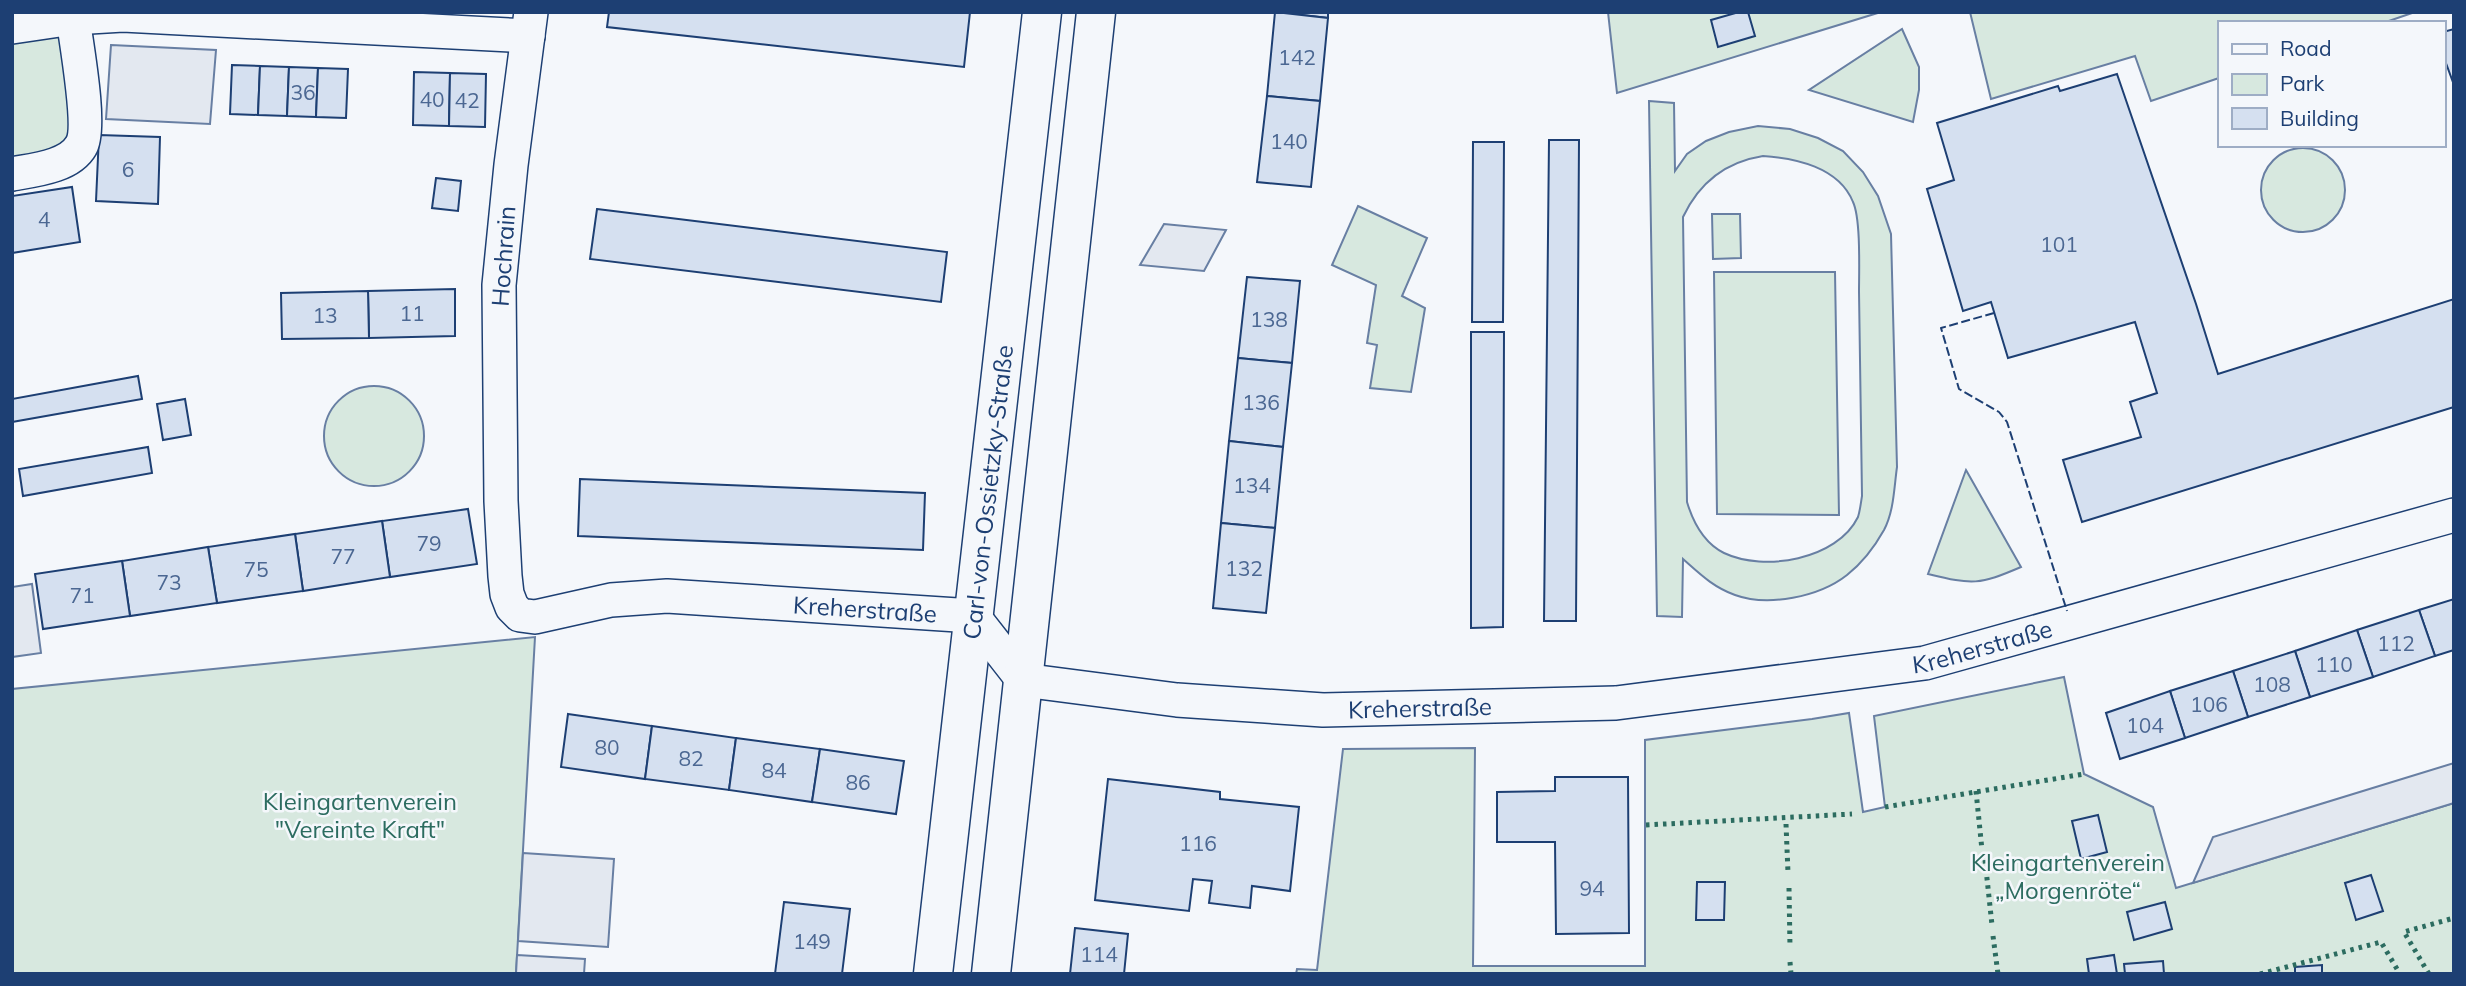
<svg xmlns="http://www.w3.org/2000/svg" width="2466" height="986" font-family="Mulish,sans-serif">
<rect width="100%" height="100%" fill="#f4f7fb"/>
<!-- green -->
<g fill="#d7e8df" stroke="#687fa3" stroke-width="2" fill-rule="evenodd">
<path d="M1608,12H1881L1617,93Z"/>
<path d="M1970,12H2415L2383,23H2219V78L2151,101L2135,56L1991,99Z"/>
<path d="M1902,29L1919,67V90L1913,122L1809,90Z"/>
<path d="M63,31L76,143L12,166V35Z"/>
<path d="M1649,101L1674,103L1675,171L1687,154L1706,141L1729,132L1758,126L1790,129L1818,138L1843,151L1863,172L1878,196L1891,234L1897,467C1894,488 1894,511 1884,530C1875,546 1861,564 1847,575C1819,597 1768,607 1735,595C1713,587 1700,574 1683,559L1682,617L1657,616ZM1763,156C1795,158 1839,167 1853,202C1861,219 1859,272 1859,292C1860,360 1861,428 1862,496C1861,502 1860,511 1858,517C1837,560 1764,572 1724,553C1704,543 1693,522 1687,502L1683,217C1699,183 1725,162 1763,156Z"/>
<circle cx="2303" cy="190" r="42"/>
<path d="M1358,206L1427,238L1402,296L1425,308L1411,392L1370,388L1377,345L1367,343L1376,285L1332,265Z"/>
<path d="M1712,214H1740L1741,258L1713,259Z"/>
<path d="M1714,272H1835L1839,515L1717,514Z"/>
<circle cx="374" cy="436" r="50"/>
<path d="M1966,470L2021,567C1979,585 1973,585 1928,574Z"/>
<path d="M535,637L516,974H12V689Z"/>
<path d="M2064,677L2084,774L2153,807L2176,888L2454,803V974H1296L1297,969L1317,970L1343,749L1475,748L1473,966H1645V740L1812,719L1849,713L1863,812L1885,807L1874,716Z"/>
</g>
<!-- parking -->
<g fill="#e3e8f0" stroke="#687fa3" stroke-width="2">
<path d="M111,45L216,50L210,124L106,119Z"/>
<path d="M1164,224L1226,230L1204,271L1140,265Z"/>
<path d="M32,584L41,653L12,657V587Z"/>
<path d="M2454,763V803L2193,883L2213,837Z"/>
<path d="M523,853L614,859L608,947L518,941Z"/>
<path d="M517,955L585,959L584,974H516Z"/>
</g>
<!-- building -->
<g fill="#d5e0f0" stroke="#1d3f73" stroke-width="2">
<path d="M609,12H970L964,67L607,27Z"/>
<path d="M1275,12H1328V18Z"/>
<path d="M1275,12L1328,18L1320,101L1267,96Z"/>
<path d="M1739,12H1748L1755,36L1718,47L1711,20Z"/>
<path d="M2454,29V85L2443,55V32Z"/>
<path d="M232,65L260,66L258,115L230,114Z"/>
<path d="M260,66L289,67L287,116L258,115Z"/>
<path d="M289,67L318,68L316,117L287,116Z"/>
<path d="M318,68L348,69L346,118L316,117Z"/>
<path d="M414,72L450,73L449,126L413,125Z"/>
<path d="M450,73L486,74L485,127L449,126Z"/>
<path d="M2117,74L2196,304L2218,374L2454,299V407L2082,522L2063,460L2141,437L2130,402L2157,393L2135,322L2008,358L1991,302L1963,311L1927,189L1954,180L1937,123L2058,86L2060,91Z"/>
<path d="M1267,96L1320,101L1311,187L1257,182Z"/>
<path d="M99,135L160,137L158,204L96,201Z"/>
<path d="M1549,140H1579L1576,621H1544Z"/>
<path d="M1473,142H1504L1503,322H1472Z"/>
<path d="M436,178L461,181L458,211L432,208Z"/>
<path d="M72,187L80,242L12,253V196Z"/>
<path d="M597,209L947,252L941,302L590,259Z"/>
<path d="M1247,277L1300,281L1292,363L1238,358Z"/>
<path d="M455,289V336L369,338L368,291Z"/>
<path d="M368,291L369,338L282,339L281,293Z"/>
<path d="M1471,332H1504L1503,627L1471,628Z"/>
<path d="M1238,358L1292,363L1283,447L1229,441Z"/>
<path d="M138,376L142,399L12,422V399Z"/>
<path d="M185,399L191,435L163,440L157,404Z"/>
<path d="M1229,441L1283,447L1275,528L1221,523Z"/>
<path d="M148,447L152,473L23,496L19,469Z"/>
<path d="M580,479L925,493L923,550L578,536Z"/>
<path d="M468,509L477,564L390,577L382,521Z"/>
<path d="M382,521L390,577L303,591L295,534Z"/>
<path d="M1221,523L1275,528L1266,613L1213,608Z"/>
<path d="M295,534L303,591L217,603L208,547Z"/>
<path d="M208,547L217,603L130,616L122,561Z"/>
<path d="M122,561L130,616L43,629L35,574Z"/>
<path d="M2454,599V650L2435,656L2419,610Z"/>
<path d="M2419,610L2435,656L2373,677L2357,630Z"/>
<path d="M2357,630L2373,677L2310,697L2295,651Z"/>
<path d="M2295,651L2310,697L2248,717L2233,671Z"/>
<path d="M2233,671L2248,717L2185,738L2170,691Z"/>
<path d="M2170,691L2185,738L2120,759L2106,713Z"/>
<path d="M568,714L652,726L645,779L561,767Z"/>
<path d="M652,726L736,738L729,790L645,779Z"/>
<path d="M736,738L820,749L812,802L729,790Z"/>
<path d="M820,749L904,761L896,814L812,802Z"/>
<path d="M1555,777H1628L1629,933L1556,934L1555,842H1497V792L1555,791Z"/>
<path d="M1108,779L1220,792V799L1299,807L1290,891L1252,886L1250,908L1209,903L1212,881L1193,879L1189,911L1095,900Z"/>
<path d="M2098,815L2107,852L2081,859L2072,821Z"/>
<path d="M2371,875L2383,911L2356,920L2345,883Z"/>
<path d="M1697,882H1725L1724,920H1696Z"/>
<path d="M784,902L850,909L842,974H775Z"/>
<path d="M2165,902L2172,929L2134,940L2127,912Z"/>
<path d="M1075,928L1128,934L1124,974H1070Z"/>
<path d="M2114,955L2117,974H2089L2087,959Z"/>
<path d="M2163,961L2164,974H2125L2124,964Z"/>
<path d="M2322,965V974H2295V967Z"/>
</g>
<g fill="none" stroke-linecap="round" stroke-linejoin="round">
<defs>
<g id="minor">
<path id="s1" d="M531,12L511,165L499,285L501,501L505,576L507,594L512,607L520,615L535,617L611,600L667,596L973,616L1023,680L1177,700L1323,710L1616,703L1925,663L2454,515"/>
<path d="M12,27L73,18L123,15L528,36"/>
<path d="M12,174C33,170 69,167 81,146C92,128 76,42 73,18"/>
</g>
<g id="tertiary">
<path id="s2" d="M933,974L1042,12"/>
<path d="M991,974L1096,12"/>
</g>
</defs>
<!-- minor casing -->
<use href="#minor" stroke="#1d3f73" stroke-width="36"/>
<!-- tertiary casing -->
<use href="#tertiary" stroke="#1d3f73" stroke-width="41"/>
<!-- minor -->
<use href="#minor" stroke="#f4f7fb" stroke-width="33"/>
<!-- tertiary -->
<use href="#tertiary" stroke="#f4f7fb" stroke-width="38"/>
<!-- hedge -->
<g stroke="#2c6c60" stroke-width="5" stroke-dasharray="3.5 5" stroke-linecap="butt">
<path d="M1976,791L1982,850"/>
<path d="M1885,807L2084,774"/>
<path d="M1786,824L1788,873"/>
<path d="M1646,825L1852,814"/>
<path d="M1985,860L1992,925"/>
<path d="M1789,888L1790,947"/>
<path d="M1993,936L1998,974"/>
<path d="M1790,962L1791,974"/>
<path d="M2223,972V974"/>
<path d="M2260,974L2381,942L2400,974"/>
<path d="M2429,974L2404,932L2454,918"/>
</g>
<!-- fence -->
<path stroke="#1d3f73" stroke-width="2" stroke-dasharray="9 3.5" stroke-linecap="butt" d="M1994,313L1941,328L1959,389L1999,412L2007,422L2067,611"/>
</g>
<g text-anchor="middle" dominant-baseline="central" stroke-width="5" stroke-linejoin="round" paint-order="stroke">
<!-- number labels -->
<g font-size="21" fill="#4b6792">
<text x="1297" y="57">142</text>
<text x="303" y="92">36</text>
<text x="432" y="99">40</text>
<text x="467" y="100">42</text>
<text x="1289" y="141">140</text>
<text x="128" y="169">6</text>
<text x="44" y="219">4</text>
<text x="2059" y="244">101</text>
<text x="412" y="313">11</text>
<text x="325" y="315">13</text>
<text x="1269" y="319">138</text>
<text x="1261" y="402">136</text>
<text x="1252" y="485">134</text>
<text x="429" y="543">79</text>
<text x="343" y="556">77</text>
<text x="1244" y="568">132</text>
<text x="256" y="569">75</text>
<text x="169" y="582">73</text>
<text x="82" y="595">71</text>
<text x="2396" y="643">112</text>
<text x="2334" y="664">110</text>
<text x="2272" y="684">108</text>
<text x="2209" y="704">106</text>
<text x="2145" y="725">104</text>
<text x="607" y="747">80</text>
<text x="691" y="758">82</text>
<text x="774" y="770">84</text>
<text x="858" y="782">86</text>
<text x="1198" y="843">116</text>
<text x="1592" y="888">94</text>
<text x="812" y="941">149</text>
<text x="1099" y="954">114</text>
</g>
<!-- street labels -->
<g font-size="24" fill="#1d3f73" stroke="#f4f7fb">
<text transform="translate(503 256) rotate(-86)">Hochrain</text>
<text stroke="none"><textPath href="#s2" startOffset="485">Carl-von-Ossietzky-Straße</textPath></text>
<text stroke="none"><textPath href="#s1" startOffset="957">Kreherstraße</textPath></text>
<text stroke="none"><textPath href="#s1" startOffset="2112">Kreherstraße</textPath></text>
<text stroke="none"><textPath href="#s1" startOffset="1545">Kreherstraße</textPath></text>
</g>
<!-- park labels -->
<g font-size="24" fill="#2c6c60" stroke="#f4f7fb">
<text x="360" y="801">Kleingartenverein<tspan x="360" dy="28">"Vereinte Kraft"</tspan></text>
<text x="2068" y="862">Kleingartenverein<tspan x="2068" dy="28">„Morgenröte“</tspan></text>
</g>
</g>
<!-- border -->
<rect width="2466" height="986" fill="none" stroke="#1d3f73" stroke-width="28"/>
<!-- legend -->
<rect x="2218" y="21" width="228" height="126" fill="#f4f7fb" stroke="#9eadc5" stroke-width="2"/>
<rect x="2232" y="44" width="35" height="10" fill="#f4f7fb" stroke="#9eadc5" stroke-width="2"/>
<text x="2280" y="56" font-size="21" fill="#1d3f73">Road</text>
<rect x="2232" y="74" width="35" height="21" fill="#d7e8df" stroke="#9eadc5" stroke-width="2"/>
<text x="2280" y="91" font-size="21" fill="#1d3f73">Park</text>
<rect x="2232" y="108" width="35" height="21" fill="#d5e0f0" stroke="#9eadc5" stroke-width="2"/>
<text x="2280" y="126" font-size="21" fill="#1d3f73">Building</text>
</svg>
